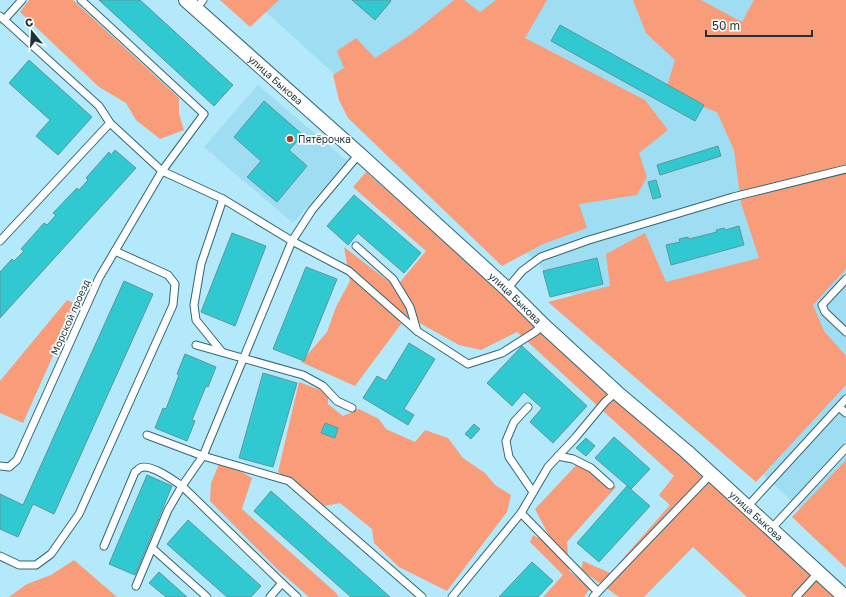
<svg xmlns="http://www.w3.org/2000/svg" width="846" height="597" font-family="'Golos Text',sans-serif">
<rect width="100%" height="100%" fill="#b3e9fa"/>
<!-- built -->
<g fill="#9eddf2">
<path d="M253,0H846V552L387,122Z"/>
<path d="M258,85L347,161L293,223L204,147Z"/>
</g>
<!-- green -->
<g fill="#f99c7a">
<path d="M29,0H73L179,98V114L184,130L160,139L136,120L126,103L99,87L20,12Z"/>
<path d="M220,0H279L250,27Z"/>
<path d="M454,0H464L480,12L496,0H547L525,38L645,100L668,130L639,153L647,177L637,195L579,204L587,228L543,244L502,266L348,118L339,100L333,75L344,68L337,51L356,38L375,58L413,33Z"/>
<path d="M633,0H701L742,22L754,0H846V269L813,305L824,331L846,356V385L756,482L548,302L610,286L606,254L645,233L666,282L759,258L741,203L734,150L717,112L665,93L675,60L646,33Z"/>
<path d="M366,172L535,322L836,597H747L693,547L644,597H619L581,570L583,561L610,573L670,505L659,495L674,476L517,332L481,350L459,345L407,316L355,386L301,362L327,332L336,307L350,281L344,247L396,287L426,251L353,187Z"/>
<path d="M67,300L76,304L23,423L0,413V381Z"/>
<path d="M299,382L328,393V404L343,416L359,409L379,419L386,429L415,442L425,430L448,438L463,458L485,473L495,485L511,495L507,512L447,591L399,567L374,543L372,529L340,503L325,506L278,472Z"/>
<path d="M581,460L616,487L567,542L569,571L591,587L584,597H543L563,575L530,542L533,535L555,547L535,509Z"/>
<path d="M846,460V568L792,517Z"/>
<path d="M219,464L236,468L252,478L242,509L335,592L339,597H309L278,570L210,501L211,483Z"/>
<path d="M74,560L117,597H9L27,584L51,575Z"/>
</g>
<!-- building -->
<g fill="#30c9d2" stroke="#5e9699">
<path d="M99,0H140L233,85L214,106Z"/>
<path d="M352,0H390L391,1L375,20Z"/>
<path d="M560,25L704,105L695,121L551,41Z"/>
<path d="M29,60L92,117L58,155L36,136L50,120L9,83Z"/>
<path d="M264,101L303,135L289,150L307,166L277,202L247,177L261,161L234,137Z"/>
<path d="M718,146L721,156L660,175L657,165Z"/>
<path d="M115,150L136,168L0,318V272L12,259L14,261L24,251L21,249L44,223L47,225L56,215L53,213L77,188L79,190L88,180L86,178L109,152L111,155Z"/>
<path d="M656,180L661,197L653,199L648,182Z"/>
<path d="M354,195L421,253L404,273L358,233L348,245L327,226Z"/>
<path d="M739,226L744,245L671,265L666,245L680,242L679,239L688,237L689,239L717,232L716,230L724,228L725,230Z"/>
<path d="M232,233L266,246L235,326L201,312Z"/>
<path d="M597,258L603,284L550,297L543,271Z"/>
<path d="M306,267L337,279L304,361L273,349Z"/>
<path d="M124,281L153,294L54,514L33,504L18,537L0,529V494L23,505Z"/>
<path d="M409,343L435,359L404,409L414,415L408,425L363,398L377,376L386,381Z"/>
<path d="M522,346L587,406L553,443L530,422L542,408L524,392L512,406L487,383Z"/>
<path d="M185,354L216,367L208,387L206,386L192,420L195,421L187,441L155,428L163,408L166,409L179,375L177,374Z"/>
<path d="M263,373L297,383L273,467L239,458Z"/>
<path d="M325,423L338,428L335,438L321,433Z"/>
<path d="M474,424L480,429L471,439L465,434Z"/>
<path d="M614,437L650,469L631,489L595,458Z"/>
<path d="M586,438L595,446L586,456L576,448Z"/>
<path d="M147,475L172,486L135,575L109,564Z"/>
<path d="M627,486L650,506L599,562L577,543Z"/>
<path d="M271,491L370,579L390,597H351L254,511Z"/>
<path d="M188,520L261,586L251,597H227L167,544Z"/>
<path d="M532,562L553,581L538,597H499Z"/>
<path d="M159,572L187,597H166L149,583Z"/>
</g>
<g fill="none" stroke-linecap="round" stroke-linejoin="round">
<defs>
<g id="service">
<path d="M196,9L203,0"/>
<path d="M0,16L99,106L110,123L162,171L223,199L292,241L349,271L417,331L468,364L502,353L535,332L543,325"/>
<path d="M4,20L22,0"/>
<path d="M0,241L110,123"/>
<path d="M356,246L393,279L410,307L417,331"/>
<path d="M846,279L822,305L825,312L846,332"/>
<path d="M507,289L522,271L541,257L589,240L733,197L846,169"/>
<path d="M196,345L303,375L323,386L337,401L352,408"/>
<path d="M222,352L196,320L194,305L201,264L223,199"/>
<path d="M528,407L514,422L506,441L509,457L533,492"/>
<path d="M839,407L846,413"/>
<path d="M147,435L203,456L289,481L422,597"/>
<path d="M558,456L573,459L591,468L610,485"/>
<path d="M0,466L9,467L17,460L99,278L162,171L204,114L81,0"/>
<path d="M747,507L846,399"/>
<path d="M521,513L598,592"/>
<path d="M771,529L846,448"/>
<path d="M104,546L135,472C137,471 138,469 140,468C150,463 173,480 182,486L282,583L270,597"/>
<path d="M152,548L207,597"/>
<path d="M0,556L19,565H36L51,554L79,514L173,305L175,284L168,275L115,251"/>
<path d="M282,583L297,597"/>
<path d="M136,586L168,510L182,486L203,456L292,241L312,210L359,154"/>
<path d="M452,597L521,513L548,467L575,438L605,402L616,392"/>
<path d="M593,597L711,474"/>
<path d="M796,597L818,573"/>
</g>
<g id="minor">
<path id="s1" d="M186,0L359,154L507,289L543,325L616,392L687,452L845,597"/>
</g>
</defs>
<!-- service casing -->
<use href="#service" stroke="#336675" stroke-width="9"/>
<!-- minor casing -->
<use href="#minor" stroke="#336675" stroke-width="16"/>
<!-- service -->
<use href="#service" stroke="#fff" stroke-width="7"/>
<!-- minor -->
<use href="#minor" stroke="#fff" stroke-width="14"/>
</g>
<!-- markers -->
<circle fill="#a84218" stroke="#fff" stroke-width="1.5" cx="290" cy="139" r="4"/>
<g text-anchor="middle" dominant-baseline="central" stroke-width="3.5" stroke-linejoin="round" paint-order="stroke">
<!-- street labels -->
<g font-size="10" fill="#1d3239" stroke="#fff">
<text stroke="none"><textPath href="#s1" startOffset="120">улица Быкова</textPath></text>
<text stroke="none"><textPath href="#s1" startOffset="444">улица Быкова</textPath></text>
<text transform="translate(70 317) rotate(-66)">Морской проезд</text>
<text stroke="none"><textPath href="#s1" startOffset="769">улица Быкова</textPath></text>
</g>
<!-- poi labels -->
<g font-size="10" fill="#1d3239" stroke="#fff" text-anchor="start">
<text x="298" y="139">Пятёрочка</text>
</g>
</g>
<!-- north arrow -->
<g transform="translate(32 32) rotate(342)" stroke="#ffffff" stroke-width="3" paint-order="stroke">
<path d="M0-3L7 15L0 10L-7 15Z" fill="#1d3239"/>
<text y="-6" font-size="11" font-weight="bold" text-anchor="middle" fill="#1d3239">С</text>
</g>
<!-- scale -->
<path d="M706 30v6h106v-6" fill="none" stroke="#1d3239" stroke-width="2"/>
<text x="712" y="30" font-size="12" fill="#1d3239" stroke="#ffffff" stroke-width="3" paint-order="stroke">50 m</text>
</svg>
